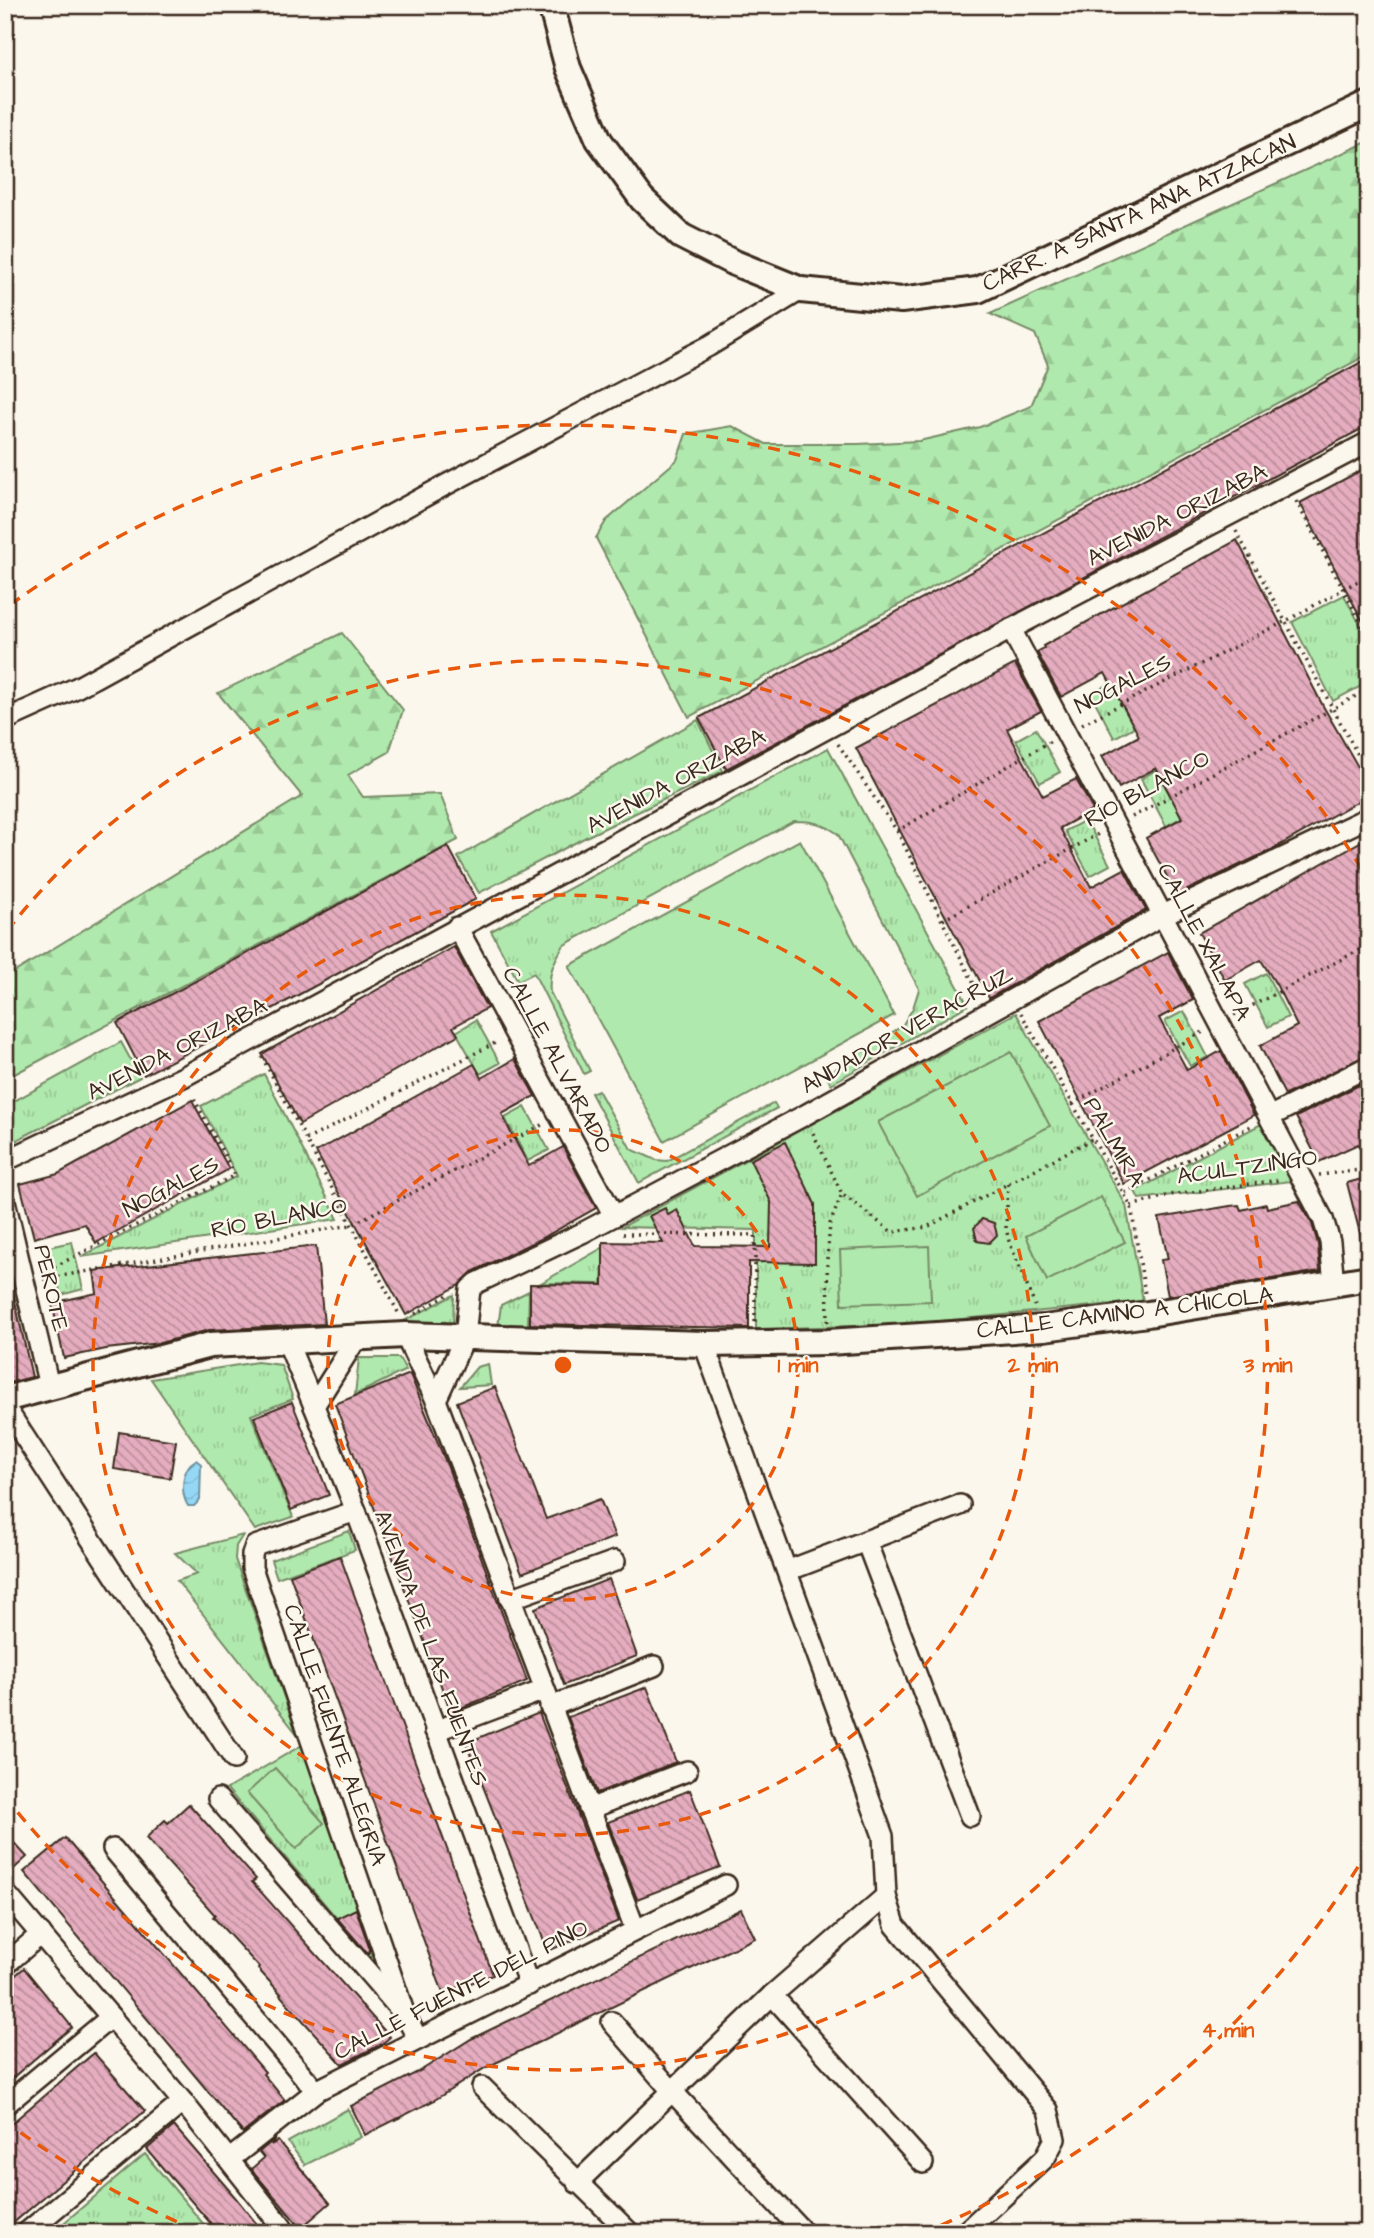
<svg xmlns="http://www.w3.org/2000/svg" width="1374" height="2238" font-family="'Architects Daughter',sans-serif">
<defs>
<pattern id="grass-tufts" width="24" height="20" patternUnits="userSpaceOnUse" patternTransform="scale(1.75)"><rect width="24" height="20" fill="#b0e9ad"/><path d="M3 7l-1-3M5 7V3M7 7l1-3M15 17l-1-3M17 17v-4M19 17l1-3" fill="none" stroke="#98c894"/></pattern>
<pattern id="forest-firs" width="22" height="20" patternUnits="userSpaceOnUse" patternTransform="scale(1.75)"><rect width="22" height="20" fill="#b0e9ad"/><path d="M5 1l3.5 6h-7zM16 11l3.5 6h-7z" fill="#98c894"/></pattern>
<pattern id="water-waves" width="16" height="10" patternUnits="userSpaceOnUse" patternTransform="scale(1.75)"><rect width="16" height="10" fill="#94d8f6"/><path d="M0 5q4-4 8 0t8 0" fill="none" stroke="#80bad2"/></pattern>
<pattern id="building-back-hatch" width="6" height="6" patternUnits="userSpaceOnUse" patternTransform="scale(1.75)"><rect width="6" height="6" fill="#e5adbf"/><path d="M-1 5l2 2M0 0l6 6M5-1l2 2" fill="none" stroke="#bb8d9b"/></pattern>
</defs>
<rect width="100%" height="100%" fill="#fbf7ec"/>
<filter id="ink" filterUnits="userSpaceOnUse"><feTurbulence type="fractalNoise" baseFrequency=".0143" numOctaves="2"/><feDisplacementMap in="SourceGraphic" scale="14" xChannelSelector="R" yChannelSelector="G"/><feConvolveMatrix kernelMatrix="1 2 1 2 8 2 1 2 1" color-interpolation-filters="sRGB"/></filter>
<g filter="url(#ink)">
<!-- grass -->
<g fill="url(#grass-tufts)" stroke="#768a66" stroke-width="2">
<path d="M1344,595L1369,641V682L1333,701L1292,622Z"/>
<path d="M1111,683L1134,727L1114,738L1091,694Z"/>
<path d="M698,720L723,771L588,836L479,893L458,857Z"/>
<path d="M1036,729L1060,772L1040,783L1016,740Z"/>
<path d="M828,748L968,1005L831,1084L826,1075L902,1026L913,1008L919,989L838,834C823,823 812,821 794,821L564,945C554,961 548,973 550,992L590,1071L584,1074L534,973L518,981L491,931Z"/>
<path d="M1156,770L1182,817L1166,826L1141,779Z"/>
<path d="M1086,820L1110,865L1090,876L1065,831Z"/>
<path d="M1266,973L1288,1017L1268,1027L1245,984Z"/>
<path d="M1184,1011L1208,1057L1190,1066L1165,1021Z"/>
<path d="M1016,1013L1126,1205L1143,1301L912,1324L756,1329V1230L622,1227Z"/>
<path d="M476,1020L500,1063L480,1074L456,1032Z"/>
<path d="M121,1042L140,1077L5,1146V1106Z"/>
<path d="M264,1074L338,1219L81,1257L237,1176L201,1106Z"/>
<path d="M598,1090L631,1149L656,1160L667,1161L774,1103L777,1108L639,1183L591,1093Z"/>
<path d="M525,1107L549,1150L528,1161L505,1118Z"/>
<path d="M1261,1124L1292,1181L1139,1199L1135,1191Z"/>
<path d="M72,1242L83,1289L61,1295L49,1247Z"/>
<path d="M604,1247L602,1284L541,1283Z"/>
<path d="M529,1291L528,1325L498,1327L501,1305Z"/>
<path d="M454,1295L453,1324L402,1322Z"/>
<path d="M359,1358H399L406,1370L355,1395Z"/>
<path d="M257,1362L281,1365L293,1399L251,1415L293,1517L255,1530L151,1379Z"/>
<path d="M488,1364L491,1385L460,1387L477,1367Z"/>
<path d="M349,1531L355,1550L277,1578L271,1560Z"/>
<path d="M243,1535L236,1546L235,1559L297,1734L177,1581L197,1574L175,1553Z"/>
<path d="M304,1744L379,1968L227,1789Z"/>
<path d="M348,2109L361,2137L305,2165L288,2142Z"/>
<path d="M145,2154L211,2233H52Z"/>
</g>
<!-- forest -->
<g fill="url(#forest-firs)" stroke="#768a66" stroke-width="2">
<path d="M1369,141V354L689,717L596,538L606,521L677,460L686,434L732,426L766,444H858L919,441L980,427L1031,406L1048,365L1035,334L990,314Z"/>
<path d="M342,633L403,710L389,752L348,775L363,797L440,794L458,840L5,1079V978L302,796L218,693Z"/>
</g>
<!-- pitch -->
<g fill="#b0e9ad" stroke="#768a66" stroke-width="2">
<path d="M800,840L894,1015L664,1141L569,966Z"/>
<path d="M1011,1052L1050,1126L917,1196L878,1122Z"/>
<path d="M1101,1197L1125,1242L1047,1281L1026,1236Z"/>
<path d="M929,1246L931,1301L842,1304L840,1250Z"/>
<path d="M275,1768L324,1823L296,1849L247,1793Z"/>
</g>
<!-- water -->
<path fill="url(#water-waves)" stroke="#7092a0" stroke-width="2" d="M196,1460L201,1464L200,1500L194,1506H188C180,1493 181,1468 196,1460Z"/>
<!-- building -->
<g fill="url(#building-back-hatch)" stroke="#3b2a1e" stroke-width="2">
<path d="M1369,358V425L726,769L699,718Z"/>
<path d="M1369,466V633L1300,503Z"/>
<path d="M1237,540L1323,706L1369,786V795L1271,850L1177,895L1146,838L1182,818L1156,768L1119,788L1102,756L1139,736L1105,673L1061,697L1037,652L1044,648L1043,646Z"/>
<path d="M1015,664L1041,711L1007,729L1021,756L1043,796L1076,779L1093,810L1060,828L1091,887L1124,869L1146,910L989,998L856,748Z"/>
<path d="M1369,837V1054L1285,1095L1260,1046L1297,1026L1277,986L1261,960L1225,980L1199,933Z"/>
<path d="M448,846L476,899L263,1014L144,1075L117,1023Z"/>
<path d="M454,947L487,1008L453,1027L458,1035L300,1124L262,1054Z"/>
<path d="M1168,952L1193,1000L1159,1018L1187,1070L1221,1051L1254,1115L1124,1184L1039,1021Z"/>
<path d="M515,1059L535,1096L502,1114L511,1133L529,1166L563,1147L596,1208L546,1236L472,1272L459,1285L406,1315L316,1152L474,1064L482,1078Z"/>
<path d="M1369,1080V1166L1358,1144L1319,1162L1296,1117Z"/>
<path d="M192,1100L229,1169L96,1243L85,1224L34,1238L20,1184L58,1174Z"/>
<path d="M785,1142L815,1204V1263L749,1262V1328L530,1324V1284L603,1285V1242L663,1243L649,1216L665,1208L668,1215L677,1210L695,1246L770,1247L771,1202L750,1160Z"/>
<path d="M1369,1177V1244L1363,1245L1347,1183Z"/>
<path d="M1299,1201L1312,1224L1318,1244L1320,1271L1168,1296L1161,1260L1168,1259L1159,1218L1230,1206L1239,1205L1241,1210L1266,1204L1267,1208Z"/>
<path d="M982,1219L994,1223L997,1235L989,1243L977,1241L974,1228Z"/>
<path d="M316,1246L324,1324L209,1330L160,1343L106,1349L64,1358L52,1303L97,1293L94,1271Z"/>
<path d="M12,1288L32,1377L5,1384V1289Z"/>
<path d="M410,1374L447,1465L527,1681L451,1712L335,1404Z"/>
<path d="M495,1387L546,1519L600,1499L615,1537L522,1573L457,1402Z"/>
<path d="M292,1402L329,1495L291,1510L254,1417Z"/>
<path d="M119,1432L176,1441L170,1478L114,1469Z"/>
<path d="M340,1556L493,1975L443,1993L290,1575Z"/>
<path d="M609,1579L637,1656L564,1685L535,1608Z"/>
<path d="M647,1687L676,1762L597,1793L568,1717Z"/>
<path d="M539,1713L619,1921L548,1951L466,1743Z"/>
<path d="M690,1790L720,1867L637,1899L608,1822Z"/>
<path d="M189,1804L256,1879L252,1882L390,2037L382,2044L342,2064L280,1995L281,1994L258,1969L259,1967L213,1917L215,1915L146,1838L165,1820L168,1823Z"/>
<path d="M5,1833L27,1857L5,1877Z"/>
<path d="M65,1838L265,2072L263,2074L285,2100L243,2133L24,1872Z"/>
<path d="M356,1909L370,1950L368,1954L337,1918Z"/>
<path d="M741,1909L755,1938L485,2068L433,2101L365,2135L351,2106L420,2071L471,2039Z"/>
<path d="M24,1968L72,2027L5,2084V1984Z"/>
<path d="M94,2053L145,2111L5,2230V2129Z"/>
<path d="M174,2126L235,2197L264,2233H219L166,2172L147,2149Z"/>
<path d="M276,2138L271,2145L278,2141L330,2203L301,2228L251,2169L264,2158L259,2152Z"/>
</g>
<g fill="none" stroke-linecap="round" stroke-linejoin="round">
<defs>
<g id="minor">
<path d="M1011,629L1323,1219L1330,1242L1334,1285"/>
<path d="M5,720L76,688L440,488L709,346L801,290"/>
<path d="M457,927L614,1216"/>
<path d="M1271,1116L1369,1066"/>
<path d="M5,1161L183,1077L1011,629L1369,442"/>
<path d="M5,1201L49,1386"/>
<path d="M405,1335L436,1400"/>
<path d="M358,1336L314,1406L356,1511L529,1985"/>
<path d="M287,1341L314,1406"/>
<path d="M704,1344L883,1836L886,1896L895,1925L1048,2110L1055,2139L1045,2158L964,2233"/>
<path d="M5,1407L234,1759"/>
<path d="M356,1511L255,1546L252,1555V1568L405,2015L418,2039"/>
<path d="M866,1541L970,1816"/>
<path d="M787,1571L960,1505"/>
<path d="M510,1599L615,1561"/>
<path d="M550,1707L654,1666"/>
<path d="M435,1731L544,1690"/>
<path d="M218,1799L398,2007"/>
<path d="M589,1809L687,1771"/>
<path d="M113,1849L316,2091"/>
<path d="M8,1896L183,2102L282,2227"/>
<path d="M635,1929L436,1400L465,1337L470,1289L477,1283L582,1233L805,1115L1163,915L1369,817"/>
<path d="M5,1965L41,1934"/>
<path d="M772,1995L923,2163"/>
<path d="M612,2022L672,2091L804,2233"/>
<path d="M482,2087L630,2233"/>
<path d="M5,2105L111,2017"/>
<path d="M230,2159L316,2091L726,1885"/>
<path d="M577,2183L772,1995L886,1896"/>
<path d="M26,2233L183,2102"/>
</g>
<g id="tertiary">
<path d="M551,5L568,68L599,140L642,199L681,236L732,262L801,290L901,300L978,290L1369,104"/>
<path d="M5,1399L210,1345L405,1335L704,1344L828,1342L1044,1328L1148,1314L1369,1278"/>
</g>
</defs>
<!-- minor casing -->
<use href="#minor" stroke="#3b2a1e" stroke-width="24"/>
<!-- tertiary casing -->
<use href="#tertiary" stroke="#3b2a1e" stroke-width="30"/>
<!-- path -->
<g stroke="#3b2a1e" stroke-width="3.5" stroke-dasharray="2 5" stroke-linecap="butt">
<path d="M1296,501L1369,638"/>
<path d="M1236,531L1369,775"/>
<path d="M1082,724L1286,621L1369,575"/>
<path d="M838,744L897,831L980,996"/>
<path d="M1132,817L1369,689"/>
<path d="M897,831L1051,741"/>
<path d="M943,920L1100,833"/>
<path d="M1021,1013L1131,1206L1145,1294"/>
<path d="M1234,1015L1369,945"/>
<path d="M262,1057L400,1316"/>
<path d="M1072,1104L1203,1032"/>
<path d="M813,1133L842,1194L892,1232L927,1227L1092,1139"/>
<path d="M306,1140L497,1042"/>
<path d="M1319,1175L1369,1169"/>
<path d="M1008,1184L1006,1228L1009,1241L1035,1306"/>
<path d="M1125,1193L1253,1125"/>
<path d="M1131,1206L1170,1195L1280,1180"/>
<path d="M623,1234L755,1235V1324"/>
<path d="M42,1273L235,1175L192,1095"/>
<path d="M44,1279L351,1225L542,1125"/>
<path d="M415,1314L451,1293"/>
<path d="M828,1322L827,1259L830,1224L842,1194"/>
</g>
<!-- minor -->
<use href="#minor" stroke="#fbf7ec" stroke-width="19"/>
<!-- tertiary -->
<use href="#tertiary" stroke="#fbf7ec" stroke-width="24"/>
</g>
</g>
<!-- distance rings -->
<g fill="none" stroke="#e8590c" stroke-width="3.5" stroke-dasharray="12 9">
<circle cx="563" cy="1365" r="235"/>
<circle cx="563" cy="1365" r="470"/>
<path d="M7 931A705 705 0 1 1 7 1799"/>
<path d="M1369 1849A940 940 0 0 1 930 2230M196 2230A940 940 0 0 1 10 2125M10 605A940 940 0 0 1 1369 881"/>
</g>
<g text-anchor="middle" dominant-baseline="central" stroke-width="5" stroke-linejoin="round" paint-order="stroke">
<!-- street labels -->
<g font-size="23" fill="#3b2a1e" stroke="#fbf7ec">
<text transform="translate(1139 213) rotate(-25)">CARR. A SANTA ANA ATZACAN</text>
<text transform="translate(1177 515) rotate(-27)">AVENIDA ORIZABA</text>
<text transform="translate(1123 684) rotate(-27)">NOGALES</text>
<text transform="translate(676 781) rotate(-28)">AVENIDA ORIZABA</text>
<text transform="translate(1147 789) rotate(-28)">RÍO BLANCO</text>
<text transform="translate(1204 942) rotate(62)">CALLE XALAPA</text>
<text transform="translate(907 1030) rotate(-29)">ANDADOR VERACRUZ</text>
<text transform="translate(177 1049) rotate(-27)">AVENIDA ORIZABA</text>
<text transform="translate(557 1060) rotate(62)">CALLE ALVARADO</text>
<text transform="translate(1114 1142) rotate(60)">PALMIRA</text>
<text transform="translate(1247 1167) rotate(-8)">ACULTZINGO</text>
<text transform="translate(171 1187) rotate(-28)">NOGALES</text>
<text transform="translate(279 1218) rotate(-11)">RÍO BLANCO</text>
<text transform="translate(51 1288) rotate(77)">PEROTE</text>
<text transform="translate(1125 1313) rotate(-7)">CALLE CAMINO A CHICOLA</text>
<text transform="translate(431 1648) rotate(70)">AVENIDA DE LAS FUENTES</text>
<text transform="translate(335 1735) rotate(71)">CALLE FUENTE ALEGRIA</text>
<text transform="translate(461 1990) rotate(-27)">CALLE FUENTE DEL PINO</text>
</g>
</g>
<circle cx="563" cy="1365" r="10" fill="#e8590c" stroke="#fbf7ec" stroke-width="3.5"/>
<g font-size="21" text-anchor="middle" font-weight="bold" fill="#e8590c" stroke="#fbf7ec" stroke-width="5" stroke-linejoin="round" paint-order="stroke">
<text x="798" y="1372">1 min</text>
<text x="1033" y="1372">2 min</text>
<text x="1268" y="1372">3 min</text>
<text x="1228" y="2037">4 min</text>
</g>
<!-- margin -->
<rect width="1374" height="2238" fill="none" stroke="#fbf7ec" stroke-width="28"/>
<rect x="14" y="14" width="1346" height="2210" fill="none" stroke="#3b2a1e" stroke-width="2.5" filter="url(#ink)"/>
</svg>
